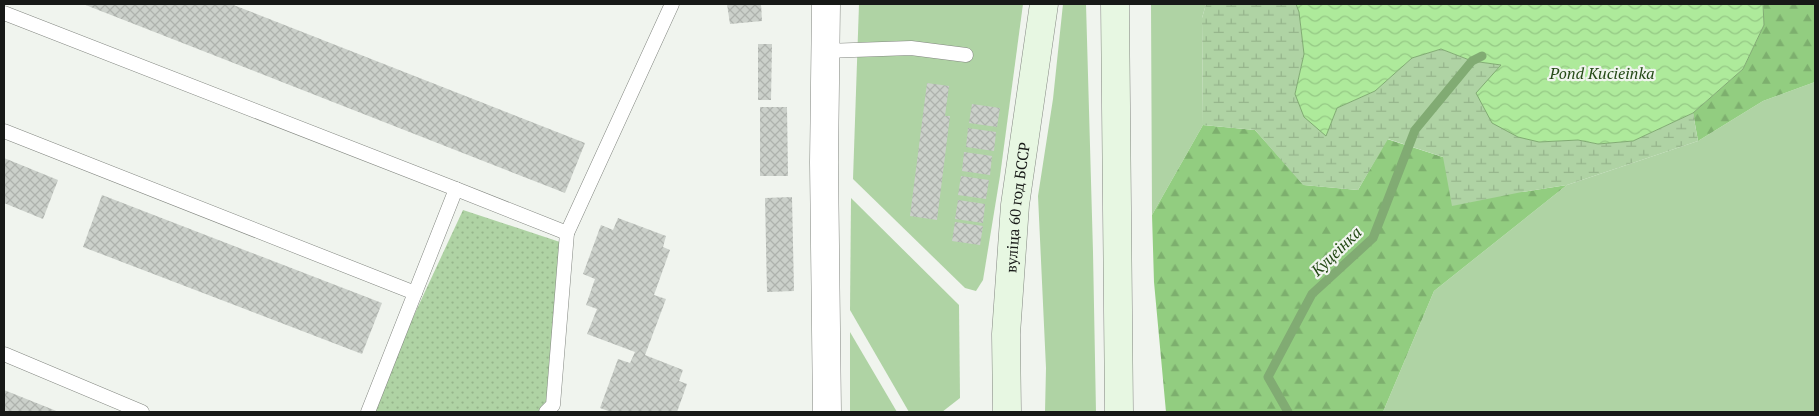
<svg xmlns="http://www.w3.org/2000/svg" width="1819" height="416" font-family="'PT Serif',serif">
<defs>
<pattern id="forest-firs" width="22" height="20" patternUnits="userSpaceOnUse" patternTransform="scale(1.25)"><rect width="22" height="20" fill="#92cd80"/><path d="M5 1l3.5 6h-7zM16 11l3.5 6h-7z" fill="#7daf6e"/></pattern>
<pattern id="wetland-marsh" width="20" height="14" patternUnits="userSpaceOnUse" patternTransform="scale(1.25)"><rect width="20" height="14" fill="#afd3a4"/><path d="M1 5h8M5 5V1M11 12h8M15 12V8" fill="none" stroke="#96b58c"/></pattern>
<pattern id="park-dots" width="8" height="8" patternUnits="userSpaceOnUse" patternTransform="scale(1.25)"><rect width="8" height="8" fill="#afd3a4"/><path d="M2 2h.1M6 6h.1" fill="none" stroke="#96b58c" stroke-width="1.8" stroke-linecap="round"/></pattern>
<pattern id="water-waves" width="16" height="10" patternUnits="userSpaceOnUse" patternTransform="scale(1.25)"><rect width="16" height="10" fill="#aeea9b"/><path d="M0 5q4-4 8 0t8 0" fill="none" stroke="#95c885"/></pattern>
<pattern id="building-cross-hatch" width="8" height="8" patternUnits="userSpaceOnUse" patternTransform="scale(1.25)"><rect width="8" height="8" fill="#cbd0ca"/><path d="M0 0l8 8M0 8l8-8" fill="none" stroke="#aeb2ad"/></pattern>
</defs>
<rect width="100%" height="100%" fill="#f0f4ee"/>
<!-- grass -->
<g fill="#afd3a4">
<path d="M859,4H1023L1000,176L983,280L976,291L965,288L853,179Z"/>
<path d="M1063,4H1086L1093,252L1096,412H1045L1046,368L1038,196L1053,99Z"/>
<path d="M1151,4H1206L1202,18L1203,125L1152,215Z"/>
<path d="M1815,82V412H1383L1434,291L1567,185L1698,141L1763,101Z"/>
<path d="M851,198L959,305L960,398L942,412H909L850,310Z"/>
<path d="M850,332L897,412H850Z"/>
</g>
<!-- forest -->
<g fill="url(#forest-firs)">
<path d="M1763,4H1814L1815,10V82L1763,101L1698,141L1693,113L1743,69L1764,25Z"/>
<path d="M1203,125L1255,130L1304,185L1358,190L1387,139L1443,157L1522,192L1567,185L1434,291L1383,412H1166L1154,282L1152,215Z"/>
</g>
<!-- wetland -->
<path fill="url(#wetland-marsh)" d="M1206,4H1296L1299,11L1304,54L1295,94L1326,135L1337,108L1375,91L1412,58L1441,49L1472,61L1501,65L1539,142L1578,140L1598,144L1633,141L1693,113L1698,141L1567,185L1522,192L1452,206L1443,157L1388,139L1358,190L1303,185L1255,130L1203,125L1202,18Z"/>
<!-- park -->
<path fill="url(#park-dots)" d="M463,210L566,244L546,412H369Z"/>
<!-- water -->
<path fill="url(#water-waves)" stroke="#81ab73" d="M1296,4H1763L1764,25L1743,69L1693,113L1633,141L1598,144L1578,140L1539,142L1518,137L1492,123L1476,93L1501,65L1472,61L1441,49L1412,58L1375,91L1337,108L1326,136L1304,117L1295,94L1304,54L1299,12Z"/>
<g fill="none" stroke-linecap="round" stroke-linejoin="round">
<!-- stream -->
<path stroke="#81ab73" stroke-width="9" d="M1288,412L1268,377L1312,294L1373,238L1415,130L1472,61L1482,56"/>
</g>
<!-- building -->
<g fill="url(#building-cross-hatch)">
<path d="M83,4H231L585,143L565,193Z"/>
<path d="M727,4H761L762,21L730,24Z"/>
<path d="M758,44H772L771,100H758Z"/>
<path d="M927,83L949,86L945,116H950L937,220L910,216Z"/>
<path d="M972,104L1000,108L997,127L969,123Z"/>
<path d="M760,107H787L788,176H760Z"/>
<path d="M968,128L996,132L994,151L966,147Z"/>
<path d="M964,152L992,156L990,175L962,171Z"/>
<path d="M4,158L58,180L43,219L4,203Z"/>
<path d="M961,176L989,180L986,199L958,195Z"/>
<path d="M102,195L382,303L362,354L83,247Z"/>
<path d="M792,197L794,291L767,292L765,198Z"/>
<path d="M958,200L985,204L983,223L955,219Z"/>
<path d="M618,218L666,236L663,247L670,250L654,295L666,299L645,355L683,370L679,381L687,384L677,412H611L600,408L618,359L630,363L635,352L587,334L597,309L586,305L595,279L583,274L601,225L613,230Z"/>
<path d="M955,222L983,226L980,245L952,241Z"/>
<path d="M4,390L59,412H4Z"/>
</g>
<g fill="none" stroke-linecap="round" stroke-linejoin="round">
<defs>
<g id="lane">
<path d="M4,13L456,189"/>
<path d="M825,51L911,48L966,55"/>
<path d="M4,131L415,293"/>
<path d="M4,354L142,412"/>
<path d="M368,412L456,189L567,233L672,4"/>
<path d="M546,412L553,405L567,233"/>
</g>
<path id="street" d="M826,4L824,162L827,412"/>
<g id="secondary">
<path d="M1115,4L1119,412"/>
<path id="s1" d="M1007,412L1006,334L1015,205L1044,4"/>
</g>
</defs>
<!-- lane casing -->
<use href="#lane" stroke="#838781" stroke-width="15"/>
<!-- street casing -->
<use href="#street" stroke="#838781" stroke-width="29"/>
<!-- secondary casing -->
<use href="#secondary" stroke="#838781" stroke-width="29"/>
<!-- lane -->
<use href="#lane" stroke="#fff" stroke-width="14"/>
<!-- street -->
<use href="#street" stroke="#fff" stroke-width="28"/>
<!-- secondary -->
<use href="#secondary" stroke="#e7f7e2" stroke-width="28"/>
</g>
<g text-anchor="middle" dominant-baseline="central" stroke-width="4.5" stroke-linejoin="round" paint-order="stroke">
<!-- street labels -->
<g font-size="15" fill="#171917" stroke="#f0f4ee">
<text stroke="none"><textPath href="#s1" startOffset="205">вуліца 60 год БССР</textPath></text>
</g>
<!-- water labels -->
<g font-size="16" font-style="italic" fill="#244a16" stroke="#f0f4ee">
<text x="1602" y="73">Pond Kucieinka</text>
<text transform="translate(1336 251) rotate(-44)">Куцеінка</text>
</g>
</g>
<!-- border -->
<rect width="1819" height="416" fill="none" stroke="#171917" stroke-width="10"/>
</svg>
